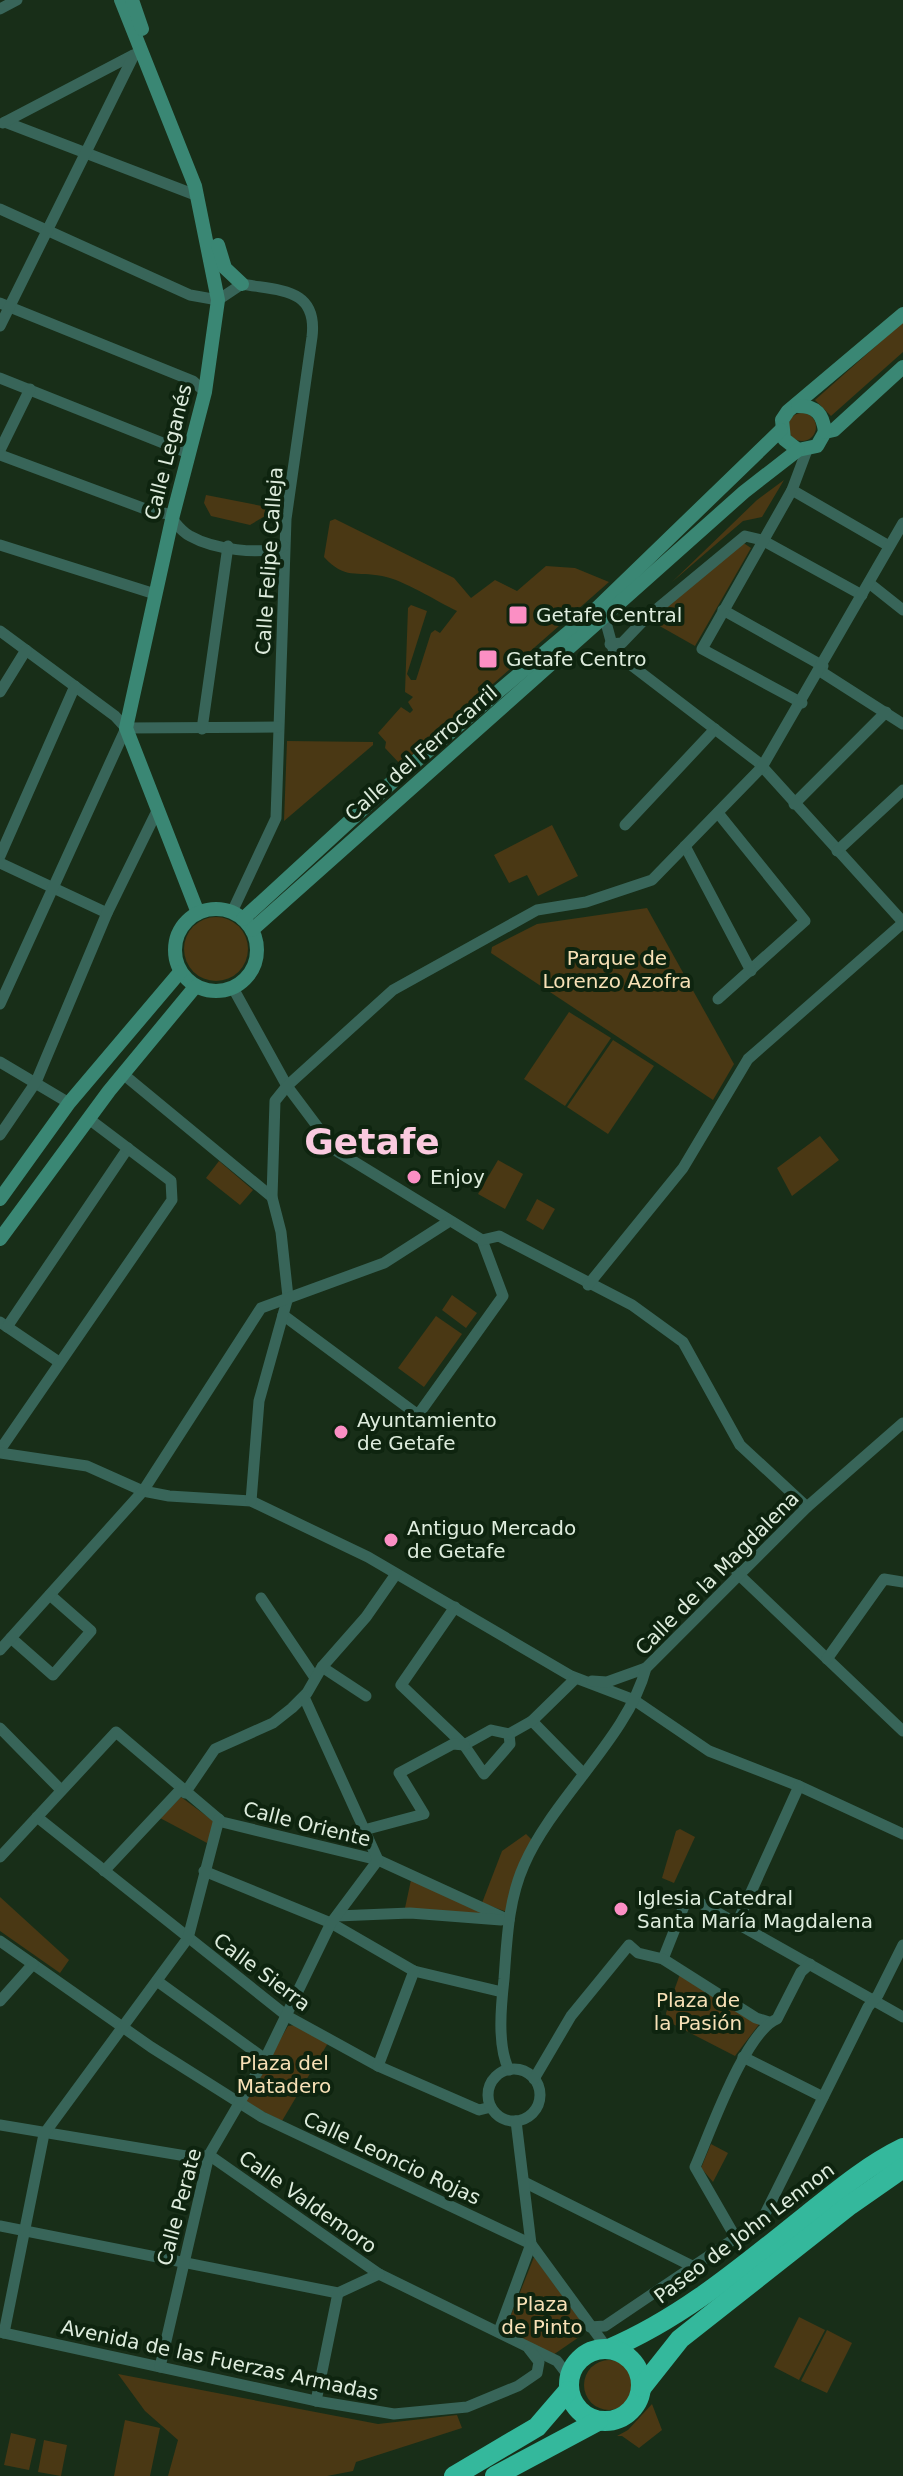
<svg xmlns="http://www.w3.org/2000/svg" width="903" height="2476" font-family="'DejaVu Sans',sans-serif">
<rect width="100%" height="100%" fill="#182e18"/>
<!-- green -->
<g fill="#4a3814">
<path d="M903,322V352L831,416L815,400Z"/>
<circle cx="802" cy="427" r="14"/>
<path d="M784,480L762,517L743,521L672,582L757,500Z"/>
<path d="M206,495L267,507L265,516L250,525L211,516L204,503Z"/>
<path d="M335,519L454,578L471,598L495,580L517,591L546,566L575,568L609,582L401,765L385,748L386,742L378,733L401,707L410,713L413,710L408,702L413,697L405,692L408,608L411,605L427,611L407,674L411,680H416L431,633L435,630L440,633L457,611C436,601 404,580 382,576C356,571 345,580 324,557L330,521Z"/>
<path d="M739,540L751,548L695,646L649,620Z"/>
<path d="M287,741L373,742V745L284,821Z"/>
<path d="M552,825L578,876L538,896L527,875L509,883L494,855Z"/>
<path d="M647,908L734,1064L713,1100L491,953L492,947L537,924Z"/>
<circle cx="216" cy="949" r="32"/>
<path d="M569,1012L611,1038L565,1106L524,1079Z"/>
<path d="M613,1040L654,1066L608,1134L567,1107Z"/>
<path d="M820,1136L839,1160L792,1196L777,1168Z"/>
<path d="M498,1160L523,1174L505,1209L478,1194Z"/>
<path d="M219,1161L253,1190L240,1205L206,1178Z"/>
<path d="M537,1199L555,1209L543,1230L526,1220Z"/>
<path d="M452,1295L477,1313L466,1328L442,1310Z"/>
<path d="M436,1316L462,1334L424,1387L398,1368Z"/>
<path d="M181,1797L216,1823L207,1843L160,1818Z"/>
<path d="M680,1829L695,1837L674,1883L662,1878L676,1831Z"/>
<path d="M526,1834L533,1841L507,1912L482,1903L502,1851Z"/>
<path d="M411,1880L485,1914L405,1908Z"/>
<path d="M0,1897L69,1960L60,1973L0,1931Z"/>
<path d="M680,1974L760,2023L735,2056L667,2021L666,2013Z"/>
<path d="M295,2025L328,2043L282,2121L246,2103V2098L288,2026Z"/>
<path d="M711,2144L728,2153L713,2182L701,2168Z"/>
<path d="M534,2257L586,2328L582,2335L553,2355L505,2330Z"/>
<path d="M799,2317L825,2330L799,2380L774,2367Z"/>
<path d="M827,2330L852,2343L827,2393L801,2381Z"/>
<circle cx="609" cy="2385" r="25"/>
<path d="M118,2374L378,2424L457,2415L462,2428L356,2462L353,2471L327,2476H168L178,2440L145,2411Z"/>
<path d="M652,2404L662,2430L639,2448L622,2436H617L628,2430Z"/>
<path d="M125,2420L160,2428L150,2476H114Z"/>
<path d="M11,2433L36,2439L29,2470L4,2465Z"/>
<path d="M44,2440L67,2445L61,2476L38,2472Z"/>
</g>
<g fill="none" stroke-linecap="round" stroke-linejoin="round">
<!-- street -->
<g stroke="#386559" stroke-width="11">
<path d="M0,9L17,0"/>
<path d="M5,122L198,196"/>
<path d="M3,123L133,55"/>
<path d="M0,209L190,295L218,300L242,284C278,291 318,287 312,337L286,519L276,818L232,912"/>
<path d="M0,303L193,381L205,392"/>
<path d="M0,326L134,55"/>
<path d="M0,378L188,453"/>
<path d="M0,450L30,389"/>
<path d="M0,455L148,510L173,515"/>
<path d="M792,490L889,546"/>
<path d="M172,519C177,525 183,533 190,536C213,549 260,556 284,546"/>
<path d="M0,545L155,594"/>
<path d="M869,583L903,610"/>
<path d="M723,610L823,666"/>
<path d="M605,619L614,652L758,762L903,922"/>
<path d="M0,631L115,716L126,728"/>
<path d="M610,644L622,643L646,618L745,536L762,540L862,595"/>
<path d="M820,671L903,724"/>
<path d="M0,692L26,650"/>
<path d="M802,703L702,649L792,490L807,450"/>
<path d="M126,728L278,727"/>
<path d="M202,729L228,546"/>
<path d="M794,804L886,712"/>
<path d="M718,813L805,921L718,999"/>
<path d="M625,825L715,729"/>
<path d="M685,846L751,971"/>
<path d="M837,851L903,790"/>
<path d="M0,856L75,686"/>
<path d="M0,863L107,913"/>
<path d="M233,988L287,1086L335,1150L482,1240L503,1296L418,1415L283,1315"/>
<path d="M0,1004L126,728"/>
<path d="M0,1062L69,1103"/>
<path d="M123,1074L272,1197"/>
<path d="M0,1135L36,1082L107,913L156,813"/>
<path d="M482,1240L499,1236L632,1305L683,1342L740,1445L807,1507"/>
<path d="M588,1285L683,1168L748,1059L903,923"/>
<path d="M0,1322L59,1362"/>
<path d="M7,1327L128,1148"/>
<path d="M0,1450L172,1200L171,1181L89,1119"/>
<path d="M0,1453L87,1466L143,1491L169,1496L251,1501L368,1557L571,1676L634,1700L709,1751L799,1786L903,1834"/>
<path d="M251,1501L259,1401L288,1297L281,1232L272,1197L275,1101L287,1086L393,990L537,910L586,902L652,880L762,767L903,523"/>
<path d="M737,1573L903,1731"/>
<path d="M261,1598L315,1678"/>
<path d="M455,1607L401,1685L464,1745L484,1774L510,1744L509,1734"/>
<path d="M11,1638L53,1675L91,1631L50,1595"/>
<path d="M0,1650L143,1491L261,1308L384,1263L448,1222"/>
<path d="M827,1659L884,1579L903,1582"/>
<path d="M322,1667L366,1696"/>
<path d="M592,1681L607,1682L646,1668"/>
<path d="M532,1721L583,1773"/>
<path d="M0,1728L61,1790"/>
<path d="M509,1734L532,1721L575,1679"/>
<path d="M464,1745L491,1730L509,1734"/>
<path d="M185,1793L215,1749L273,1723L292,1708L307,1693L322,1667L366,1617L396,1574"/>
<path d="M37,1817L287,2016L378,2066L479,2110L491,2107"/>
<path d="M364,1830L424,1814L399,1773L453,1744L464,1745"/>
<path d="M0,1857L116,1732L222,1822L378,1860L509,1920"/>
<path d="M104,1871L181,1789"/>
<path d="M204,1871L331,1923L414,1971L502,1992"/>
<path d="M337,1916L410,1913L501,1920"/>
<path d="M737,1923L799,1786"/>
<path d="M0,1941L151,2047L262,2117L531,2244L607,2348"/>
<path d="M663,1959L688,1896L903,2017"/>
<path d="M157,1981L265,2059"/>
<path d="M0,2001L33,1964"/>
<path d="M743,2057L823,2097"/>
<path d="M378,2066L414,1971"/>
<circle cx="514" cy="2095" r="26"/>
<path d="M509,2070C497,2046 501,2006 504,1979C507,1940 508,1901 524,1865C553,1798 628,1737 646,1668L807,1507L903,1423"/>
<path d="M534,2079L571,2016L629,1945L638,1953L663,1959L756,2018L769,2022"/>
<path d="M0,2125L198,2158L209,2155L379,2274L557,2361L570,2378"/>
<path d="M524,2182L694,2267"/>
<path d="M0,2226L338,2293L379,2274"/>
<path d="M737,2240L695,2167C710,2133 745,2032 777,2019L801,1972L810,1964"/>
<path d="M590,2327L605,2326L762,2220L868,2007L878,1995L903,1945"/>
<path d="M499,2331L531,2244L516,2121"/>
<path d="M0,2332L316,2401L394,2414L467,2407L518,2386L537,2373L539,2362L529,2349"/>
<path d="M4,2333L44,2134L188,1938L219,1819"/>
<path d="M160,2367L209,2155L265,2059L331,1923L378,1860L304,1697"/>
<path d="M316,2401L338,2293"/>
</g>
<!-- secondary -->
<g stroke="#3a8774" stroke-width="14">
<path d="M121,0L195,186L218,300L205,392L173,515L126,728L198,913"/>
<path d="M132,0L142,29"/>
<path d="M218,245L225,268L242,284"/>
<path d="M903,314L788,411L782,420L784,439L798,450L817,446L825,432L834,430L903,367"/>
<path d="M798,406C817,406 823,415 825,432"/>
<circle cx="216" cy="950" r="41"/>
<path d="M243,919L402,773L596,609L781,430"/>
<path d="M252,930L744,492L798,450"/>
<path d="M0,1199L69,1103L180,972"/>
<path d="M0,1239L109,1091L195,987"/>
</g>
<!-- highway -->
<g stroke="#34b89c" stroke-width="20">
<path d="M609,2349C684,2317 744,2265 807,2215C837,2191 868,2165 903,2148"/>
<circle cx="605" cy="2385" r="36"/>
<path d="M642,2387L680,2339L850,2205L903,2168"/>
<path d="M454,2476L537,2427L568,2391"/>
<path d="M495,2476L598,2421"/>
</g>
</g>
<!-- markers -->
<g fill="#fb8fc4" stroke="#0e240f" stroke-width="3">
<rect x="508" y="605" width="20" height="20" rx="4"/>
<rect x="478" y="649" width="20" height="20" rx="4"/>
<circle cx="414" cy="1177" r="8"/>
<circle cx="341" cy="1432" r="8"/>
<circle cx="391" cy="1540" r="8"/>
<circle cx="621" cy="1909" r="8"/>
</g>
<g text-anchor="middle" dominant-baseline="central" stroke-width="8" stroke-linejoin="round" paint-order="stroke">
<!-- street labels -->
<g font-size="20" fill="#deecdd" stroke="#0e240f">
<text transform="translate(168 452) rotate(-76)">Calle Leganés</text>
<text transform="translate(269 561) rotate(-86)">Calle Felipe Calleja</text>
<text transform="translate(421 753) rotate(-41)">Calle del Ferrocarril</text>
<text transform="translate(717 1573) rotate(-45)">Calle de la Magdalena</text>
<text transform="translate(307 1824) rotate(14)">Calle Oriente</text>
<text transform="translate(262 1972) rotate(37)">Calle Sierra</text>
<text transform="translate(392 2158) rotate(25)">Calle Leoncio Rojas</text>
<text transform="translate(308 2202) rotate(35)">Calle Valdemoro</text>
<text transform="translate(179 2207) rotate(-75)">Calle Perate</text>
<text transform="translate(744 2233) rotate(-37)">Paseo de John Lennon</text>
<text transform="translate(220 2360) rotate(12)">Avenida de las Fuerzas Armadas</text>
</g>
<!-- poi labels -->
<g font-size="20" fill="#deecdd" stroke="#0e240f" text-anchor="start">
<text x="536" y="615">Getafe Central</text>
<text x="506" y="659">Getafe Centro</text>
<text x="430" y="1177">Enjoy</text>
<text x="357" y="1420">Ayuntamiento<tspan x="357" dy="23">de Getafe</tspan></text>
<text x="407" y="1528">Antiguo Mercado<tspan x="407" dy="23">de Getafe</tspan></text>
<text x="637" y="1898">Iglesia Catedral<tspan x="637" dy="23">Santa María Magdalena</tspan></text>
</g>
<!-- park labels -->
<g font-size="20" fill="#f8e1b7" stroke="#0e240f">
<text x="617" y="958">Parque de<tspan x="617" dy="23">Lorenzo Azofra</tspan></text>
<text x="698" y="2000">Plaza de<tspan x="698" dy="23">la Pasión</tspan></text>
<text x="284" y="2063">Plaza del<tspan x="284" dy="23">Matadero</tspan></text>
<text x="542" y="2304">Plaza<tspan x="542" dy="23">de Pinto</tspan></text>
</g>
<!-- town labels -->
<g font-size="36" font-weight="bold" fill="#facadf" stroke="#0e240f">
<text x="372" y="1141">Getafe</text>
</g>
</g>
</svg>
